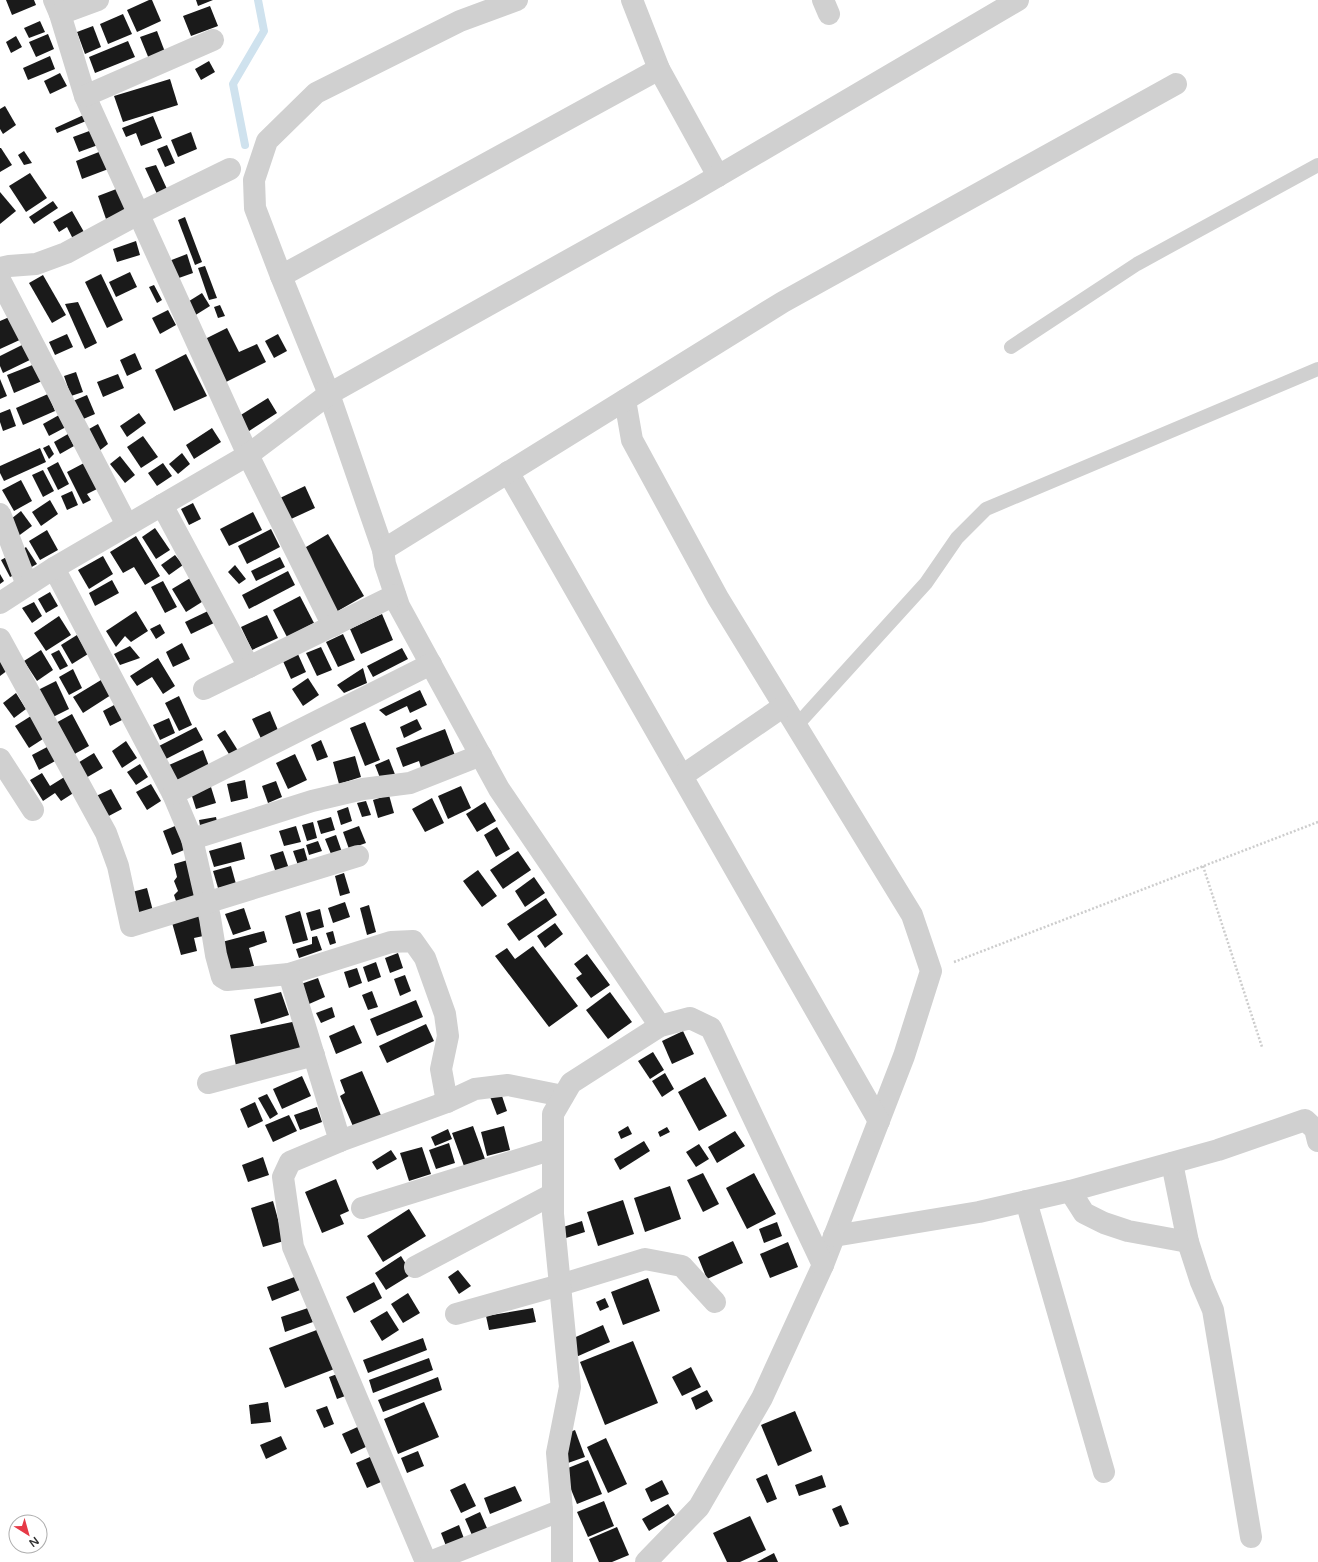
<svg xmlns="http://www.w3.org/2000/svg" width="1318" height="1562" font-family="'Varela Round',sans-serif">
<rect width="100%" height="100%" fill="#fff"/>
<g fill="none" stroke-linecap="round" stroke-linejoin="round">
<!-- stream -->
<path stroke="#cfe2ee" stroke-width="8" d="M245,145L233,84L264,31L258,0"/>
</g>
<!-- building -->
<g fill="#1a1a1a">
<path d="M6,0H34L36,5L12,15Z"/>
<path d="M149,0H152L161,21L137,32L127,10Z"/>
<path d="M196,0H213L198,6Z"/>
<path d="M210,6L218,26L191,36L183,16Z"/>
<path d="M123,14L132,34L108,44L100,24Z"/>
<path d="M40,21L45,32L29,38L24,28Z"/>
<path d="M93,26L101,47L85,54L77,32Z"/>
<path d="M157,31L165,52L149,59L140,37Z"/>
<path d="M48,34L54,49L36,57L29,42Z"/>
<path d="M16,36L22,47L11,53L6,42Z"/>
<path d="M128,41L135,57L95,73L89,57Z"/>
<path d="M50,56L55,69L28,80L23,68Z"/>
<path d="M209,61L215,72L201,80L195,69Z"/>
<path d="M60,73L67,86L50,94L44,81Z"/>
<path d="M170,79L178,105L123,122L114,96Z"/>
<path d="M5,106L16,125L3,134L0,129V109Z"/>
<path d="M88,113L91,119L57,133L55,128Z"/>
<path d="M153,116L162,138L141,146L136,133L126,137L122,128Z"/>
<path d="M92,130L98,145L79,152L73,137Z"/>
<path d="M191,132L197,149L178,157L171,140Z"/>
<path d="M167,145L175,163L165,167L157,149Z"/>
<path d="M0,148H1L12,165L0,172Z"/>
<path d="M104,150L111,168L82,179L76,161Z"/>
<path d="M24,151L32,163L24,165L18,155Z"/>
<path d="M156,165L167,189L157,194L145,168Z"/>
<path d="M30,173L47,198L26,212L9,186Z"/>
<path d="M119,188L127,210L106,219L98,196Z"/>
<path d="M0,192L16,211L0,224Z"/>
<path d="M53,201L58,208L34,224L29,217Z"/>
<path d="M72,211L84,232L73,239L67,227L59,232L53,222Z"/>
<path d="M185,217L202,262L195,265L178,220Z"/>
<path d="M136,241L140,255L117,262L113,249Z"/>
<path d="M187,254L193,273L176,279L169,261Z"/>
<path d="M205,266L217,298L209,300L198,268Z"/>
<path d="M130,272L137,287L116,297L109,282Z"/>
<path d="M101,274L123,320L107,328L85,282Z"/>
<path d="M43,275L66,315L52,323L29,283Z"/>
<path d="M154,285L162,300L157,303L149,287Z"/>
<path d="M202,293L210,306L194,316L186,303Z"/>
<path d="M78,302L97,343L85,349L65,304Z"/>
<path d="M220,305L225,316L218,318L214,307Z"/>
<path d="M168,310L176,325L160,334L152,318Z"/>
<path d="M14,315L24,338L0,349V321Z"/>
<path d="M227,328L239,352L257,344L266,362L226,382L205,339Z"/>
<path d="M67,334L73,347L55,355L49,342Z"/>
<path d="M278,334L287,351L274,358L265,341Z"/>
<path d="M28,342L36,357L3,373L0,366V356Z"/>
<path d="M135,353L142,369L127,376L120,360Z"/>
<path d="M186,354L207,396L174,411L155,370Z"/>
<path d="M35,364L42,381L14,393L7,375Z"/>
<path d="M76,372L83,392L71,396L64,376Z"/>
<path d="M118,374L124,388L103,397L97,382Z"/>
<path d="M0,379L7,396L0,399Z"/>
<path d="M48,394L55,411L23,425L16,408Z"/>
<path d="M87,395L95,414L81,420L73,401Z"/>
<path d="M268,398L277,413L246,433L236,418Z"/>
<path d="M10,409L16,426L3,431L0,422V413Z"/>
<path d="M139,413L146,423L127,437L120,426Z"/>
<path d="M59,415L66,427L49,436L43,424Z"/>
<path d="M98,424L108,444L99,451L89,429Z"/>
<path d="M212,428L221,442L194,459L186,445Z"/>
<path d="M68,434L74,446L60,454L54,442Z"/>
<path d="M143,436L158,457L141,468L127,447Z"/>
<path d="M49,445L54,454L49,459L43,448Z"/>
<path d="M40,448L46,462L4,481L0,473V466Z"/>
<path d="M182,453L190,464L178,474L169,464Z"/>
<path d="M120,456L135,475L125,483L110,464Z"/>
<path d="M58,462L69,484L58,490L47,468Z"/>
<path d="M84,463L97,489L87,494L91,500L83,504L67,472Z"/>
<path d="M163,463L172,476L157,486L148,473Z"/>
<path d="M43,470L54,491L43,497L32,475Z"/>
<path d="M21,480L32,501L14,511L2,490Z"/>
<path d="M305,486L315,508L291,519L280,498Z"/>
<path d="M72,491L78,505L67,510L61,496Z"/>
<path d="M50,500L58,514L41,526L32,512Z"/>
<path d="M193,503L201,519L189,525L181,509Z"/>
<path d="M21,511L32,526L17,537L6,523Z"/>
<path d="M253,512L262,530L229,546L220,529Z"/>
<path d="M155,528L170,550L156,559L142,537Z"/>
<path d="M271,529L280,547L247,564L238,546Z"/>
<path d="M47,530L58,550L40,560L29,541Z"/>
<path d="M328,534L364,596L336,612L301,550Z"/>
<path d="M136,536L160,576L145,585L134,567L123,573L110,552Z"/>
<path d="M26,547L37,564L28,569L18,553Z"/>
<path d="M12,554L21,572L10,577L1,560Z"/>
<path d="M175,555L183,565L169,575L161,565Z"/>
<path d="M103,556L113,574L89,589L78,570Z"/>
<path d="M280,557L285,567L256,581L251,571Z"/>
<path d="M235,565L246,579L239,584L228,572Z"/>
<path d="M288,571L295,585L249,609L242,595Z"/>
<path d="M0,574L4,581L0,584Z"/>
<path d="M192,577L205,600L186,612L172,589Z"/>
<path d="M112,580L119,593L95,606L89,593Z"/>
<path d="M163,581L177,607L165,613L151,587Z"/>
<path d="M50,592L58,606L46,613L38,599Z"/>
<path d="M300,596L314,623L287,637L273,610Z"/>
<path d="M34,602L42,616L32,623L22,608Z"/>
<path d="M136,611L148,631L131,642L125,636L116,647L106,631Z"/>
<path d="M208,611L214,623L191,634L185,622Z"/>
<path d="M382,614L393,640L361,654L350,629Z"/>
<path d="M267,615L278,638L252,650L241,627Z"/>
<path d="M59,616L71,635L46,651L34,633Z"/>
<path d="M160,624L165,633L156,639L150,629Z"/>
<path d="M343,634L355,660L338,667L326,642Z"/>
<path d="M77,635L88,654L72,664L61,645Z"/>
<path d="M182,643L190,659L173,667L166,652Z"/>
<path d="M130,646L140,658L120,665L114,654Z"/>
<path d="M321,647L332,670L317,676L306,653Z"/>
<path d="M402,648L408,659L373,677L367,666Z"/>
<path d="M41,650L53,670L37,681L24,661Z"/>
<path d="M59,650L68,666L60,670L51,654Z"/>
<path d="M297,652L306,672L291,679L282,659Z"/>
<path d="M158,658L175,686L163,694L152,677L137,686L130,676Z"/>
<path d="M0,659L8,670L0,676Z"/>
<path d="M363,668L367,683L344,693L337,685Z"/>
<path d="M73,669L82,688L69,695L59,677Z"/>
<path d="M308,678L319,695L303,706L292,689Z"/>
<path d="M101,680L111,695L83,713L73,697Z"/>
<path d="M56,681L69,709L51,718L38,690Z"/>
<path d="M420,690L427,705L410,713L407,706L386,716L379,710Z"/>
<path d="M16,693L26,709L14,718L3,703Z"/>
<path d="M179,696L192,725L179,731L165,703Z"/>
<path d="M116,704L124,719L110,726L103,711Z"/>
<path d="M270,711L280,735L263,743L252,719Z"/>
<path d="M72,714L89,746L71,756L54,724Z"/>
<path d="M31,716L46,737L29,748L15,726Z"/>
<path d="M169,718L175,733L160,740L153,725Z"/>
<path d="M417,719L422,729L404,738L400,727Z"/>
<path d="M365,722L380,760L365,766L350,728Z"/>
<path d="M196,727L203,740L166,759L159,746Z"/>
<path d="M445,729L456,758L422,771L419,761L403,767L396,748Z"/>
<path d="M225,730L242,757L234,762L217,735Z"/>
<path d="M321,740L328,757L317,761L311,745Z"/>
<path d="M126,741L137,758L122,768L112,751Z"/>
<path d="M49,746L57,760L39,770L32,755Z"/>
<path d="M203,750L209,766L176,781L169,765Z"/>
<path d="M94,753L103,768L84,779L76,764Z"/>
<path d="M295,754L307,780L288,789L276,763Z"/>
<path d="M355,756L361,777L339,784L333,762Z"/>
<path d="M389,759L396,777L382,783L375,765Z"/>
<path d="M140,764L148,777L136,785L127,772Z"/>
<path d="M42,773L50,786L66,776L75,792L61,801L55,793L43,801L30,780Z"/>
<path d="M245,780L248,798L231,802L227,784Z"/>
<path d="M276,781L282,797L268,803L262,786Z"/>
<path d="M151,784L161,801L147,810L136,792Z"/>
<path d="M461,786L471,808L448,819L438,796Z"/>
<path d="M211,787L216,803L196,809L191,793Z"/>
<path d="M111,789L122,809L105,818L94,797Z"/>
<path d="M389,795L394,813L378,818L373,800Z"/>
<path d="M432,798L444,823L425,832L412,809Z"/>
<path d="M366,801L371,815L362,817L357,803Z"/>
<path d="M485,802L496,821L477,832L466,814Z"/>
<path d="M348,807L352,821L341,825L337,811Z"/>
<path d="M216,817L219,831L202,836L199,820Z"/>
<path d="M331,817L335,830L321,834L317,821Z"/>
<path d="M313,822L317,838L307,841L302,825Z"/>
<path d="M180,824L189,848L172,855L163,831Z"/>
<path d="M296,826L301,842L284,846L279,831Z"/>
<path d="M359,826L366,843L349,849L343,832Z"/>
<path d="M497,827L510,849L496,857L484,835Z"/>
<path d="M336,835L343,855L333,859L325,839Z"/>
<path d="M318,841L322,851L309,855L306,845Z"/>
<path d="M241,842L245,859L214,867L209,851Z"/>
<path d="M304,848L310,869L300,871L293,851Z"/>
<path d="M283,851L290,872L277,876L270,855Z"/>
<path d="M518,851L531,870L503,889L490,870Z"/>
<path d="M191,859L201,897L177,904L174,895L178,891L174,881L177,877L174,864Z"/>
<path d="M231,866L236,884L218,888L213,871Z"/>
<path d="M478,870L497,896L482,907L463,881Z"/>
<path d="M344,873L350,893L340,896L335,876Z"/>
<path d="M534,877L545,893L525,907L515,891Z"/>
<path d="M147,888L153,911L138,915L132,892Z"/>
<path d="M546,898L557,915L519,941L507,924Z"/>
<path d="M345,902L350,917L333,923L328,908Z"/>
<path d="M369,905L376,932L367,935L360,908Z"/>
<path d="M244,908L251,929L233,935L225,914Z"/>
<path d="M320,909L324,927L311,931L306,913Z"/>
<path d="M202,911L208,935L194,938L197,951L181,955L171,919Z"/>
<path d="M300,911L308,940L293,944L285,916Z"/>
<path d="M555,923L563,934L545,948L537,936Z"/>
<path d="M264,931L267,942L249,948L254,966L227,973L218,943Z"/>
<path d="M333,931L336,943L330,945L326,933Z"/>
<path d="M317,936L322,950L299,958L296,949L312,944V937Z"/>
<path d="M533,946L578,1006L549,1027L495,956L507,948L515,959Z"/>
<path d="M398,953L403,968L390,973L385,958Z"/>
<path d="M587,954L610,985L591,998L576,978L582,974L574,964Z"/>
<path d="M376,962L381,977L368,982L363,967Z"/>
<path d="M357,968L362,983L349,988L344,972Z"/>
<path d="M405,975L411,991L400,996L394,979Z"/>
<path d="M318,978L325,997L309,1004L301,984Z"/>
<path d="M372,991L378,1007L368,1010L362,995Z"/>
<path d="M281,992L289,1015L261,1024L254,999Z"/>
<path d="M610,992L632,1022L608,1039L586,1010Z"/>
<path d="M416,1000L423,1017L377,1036L370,1019Z"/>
<path d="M332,1007L335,1017L321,1023L316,1013Z"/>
<path d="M297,1021L304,1057L237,1071L230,1035Z"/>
<path d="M426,1024L434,1041L387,1063L379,1046Z"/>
<path d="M354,1025L362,1043L336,1054L329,1036Z"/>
<path d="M683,1031L694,1054L672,1064L662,1041Z"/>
<path d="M653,1052L664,1070L650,1079L638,1061Z"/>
<path d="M362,1071L383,1120L355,1131L340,1096L345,1093L340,1080Z"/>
<path d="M665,1073L674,1089L662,1097L652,1081Z"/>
<path d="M302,1076L311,1096L282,1109L273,1089Z"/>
<path d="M705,1077L727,1116L699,1131L678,1092Z"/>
<path d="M500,1090L507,1111L497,1115L489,1094Z"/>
<path d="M267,1094L278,1114L270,1119L258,1098Z"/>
<path d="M255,1102L263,1121L248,1128L240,1109Z"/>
<path d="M317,1107L322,1122L300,1130L294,1115Z"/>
<path d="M289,1115L297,1131L273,1142L265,1125Z"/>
<path d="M473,1126L485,1159L464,1166L452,1133Z"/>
<path d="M504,1126L510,1150L487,1156L481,1132Z"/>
<path d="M628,1126L632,1134L621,1139L618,1132Z"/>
<path d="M667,1127L670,1132L660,1137L658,1132Z"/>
<path d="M448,1129L452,1139L435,1146L431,1137Z"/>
<path d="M735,1131L745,1146L717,1163L708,1147Z"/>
<path d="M644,1141L650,1151L620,1170L614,1159Z"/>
<path d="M449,1143L455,1163L436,1169L429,1150Z"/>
<path d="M699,1144L709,1159L696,1167L686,1152Z"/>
<path d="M422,1147L431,1174L409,1181L400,1153Z"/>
<path d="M391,1150L397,1159L377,1170L372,1162Z"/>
<path d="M263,1157L269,1175L248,1182L242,1165Z"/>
<path d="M703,1173L719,1204L703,1212L687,1180Z"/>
<path d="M754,1173L776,1214L747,1229L726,1188Z"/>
<path d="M336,1179L349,1211L340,1215L344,1224L322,1233L305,1192Z"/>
<path d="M670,1186L681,1219L645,1232L634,1198Z"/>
<path d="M623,1200L634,1234L598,1246L587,1212Z"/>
<path d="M273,1201L284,1241L263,1247L251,1208Z"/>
<path d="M409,1209L426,1236L383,1262L367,1236Z"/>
<path d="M582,1221L585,1232L566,1238L563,1227Z"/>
<path d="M777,1222L782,1236L764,1243L759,1229Z"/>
<path d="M733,1241L743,1263L707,1279L698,1257Z"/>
<path d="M788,1242L798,1267L770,1278L760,1254Z"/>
<path d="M401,1256L412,1274L386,1290L375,1273Z"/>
<path d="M458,1270L471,1286L459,1294L448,1277Z"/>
<path d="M300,1275L305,1288L272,1301L267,1287Z"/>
<path d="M648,1278L660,1311L623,1325L611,1292Z"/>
<path d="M374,1282L382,1298L354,1313L346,1297Z"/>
<path d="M408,1293L420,1313L403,1323L391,1304Z"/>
<path d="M605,1298L609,1307L600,1311L596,1302Z"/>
<path d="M308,1308L313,1322L285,1332L281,1317Z"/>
<path d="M533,1308L536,1322L489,1330L486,1316Z"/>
<path d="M387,1311L399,1330L382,1341L370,1321Z"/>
<path d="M603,1325L610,1342L576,1357L569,1340Z"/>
<path d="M322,1328L337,1368L285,1388L269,1348Z"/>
<path d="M423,1338L427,1350L368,1373L363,1360Z"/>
<path d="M633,1341L658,1403L605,1425L580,1362Z"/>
<path d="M429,1358L433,1370L373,1393L369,1380Z"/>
<path d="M691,1367L701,1387L682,1396L672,1377Z"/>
<path d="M340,1373L348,1395L337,1399L329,1377Z"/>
<path d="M438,1377L442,1390L383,1412L378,1400Z"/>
<path d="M707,1390L713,1401L696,1410L691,1398Z"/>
<path d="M268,1402L271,1422L251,1424L249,1405Z"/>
<path d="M424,1402L439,1437L398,1454L384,1419Z"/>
<path d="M327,1406L334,1424L324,1428L316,1410Z"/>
<path d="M795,1411L812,1451L778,1466L761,1425Z"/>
<path d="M362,1425L370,1445L351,1454L342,1434Z"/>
<path d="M575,1430L585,1457L568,1463L550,1440Z"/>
<path d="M281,1436L287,1449L266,1459L260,1445Z"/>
<path d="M606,1438L627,1484L608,1493L587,1447Z"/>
<path d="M418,1451L424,1466L407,1473L401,1458Z"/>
<path d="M377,1454L388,1479L367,1488L356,1463Z"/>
<path d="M588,1460L602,1494L577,1504L563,1470Z"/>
<path d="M767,1474L777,1499L767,1503L756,1479Z"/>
<path d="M822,1475L826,1487L799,1496L795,1485Z"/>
<path d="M662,1480L669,1494L651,1502L645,1489Z"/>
<path d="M465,1483L476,1506L461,1513L450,1490Z"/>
<path d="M515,1486L522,1501L490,1514L484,1498Z"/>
<path d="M604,1501L614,1526L588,1537L577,1512Z"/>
<path d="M668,1504L675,1515L649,1531L642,1519Z"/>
<path d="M841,1505L849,1524L840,1527L832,1509Z"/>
<path d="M480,1512L490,1535L475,1542L465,1519Z"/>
<path d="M750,1516L766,1550L740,1562H727L713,1533Z"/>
<path d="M459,1525L466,1544L448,1551L441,1533Z"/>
<path d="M617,1527L629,1555L612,1562H599L589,1539Z"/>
<path d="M774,1553L778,1562H757Z"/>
</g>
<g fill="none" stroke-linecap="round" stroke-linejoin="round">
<!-- path -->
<g stroke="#cdcdcd" stroke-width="2.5" stroke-dasharray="2 2" stroke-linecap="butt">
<path d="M1203,866L1262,1047"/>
<path d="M954,962L1318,822"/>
</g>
<!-- service -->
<g stroke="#d0d0d0" stroke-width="14">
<path d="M1011,347L1137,264L1318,165"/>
<path d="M797,725L926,583L957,538L986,509L1318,369"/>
</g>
<!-- minor -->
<g stroke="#d0d0d0" stroke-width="22">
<path d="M54,0L60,14L85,96L248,455L333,626"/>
<path d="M517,0L460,21L316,93L267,141L254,180L255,208L281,276L329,394L383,550L385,564L399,606L499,789L660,1026"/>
<path d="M632,0L659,69L718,176"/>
<path d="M823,0L829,14"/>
<path d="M60,14L98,0"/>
<path d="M85,96L213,40"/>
<path d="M0,268L9,266L36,264L66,253L140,213L230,169"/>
<path d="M281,276L659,69"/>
<path d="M0,280L127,525"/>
<path d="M625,400L632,440L718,598L912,915L931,971L904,1056L823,1265L762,1398L699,1507L646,1562"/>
<path d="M508,472L879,1121"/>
<path d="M162,505L249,667"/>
<path d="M0,514L27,585"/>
<path d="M383,550L783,302L1176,84"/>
<path d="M54,568L173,794L192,839L210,918L216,955L222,977L227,980L289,974L391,942L413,941L425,958L445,1014L448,1036L441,1069L447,1102"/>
<path d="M0,603L54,568L248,455L329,394L689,193L1018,0"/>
<path d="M0,639L106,833L118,866L131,926L358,856"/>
<path d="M204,689L395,595"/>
<path d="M0,759L33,810"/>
<path d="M682,776L784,706"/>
<path d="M173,794L431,664"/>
<path d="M192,839L312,801L363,789L410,783L481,755"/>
<path d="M289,974L340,1141"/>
<path d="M208,1083L314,1055"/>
<path d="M1172,1163L1188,1242L1201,1282L1213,1310L1251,1537"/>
<path d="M1070,1191L1084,1213L1104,1223L1128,1231L1188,1242"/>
<path d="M1026,1201L1104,1472"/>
<path d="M362,1208L553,1149"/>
<path d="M834,1236L979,1212L1070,1191L1218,1150L1305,1120L1315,1129L1318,1141"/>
<path d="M415,1267L553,1194"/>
<path d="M456,1314L560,1285L645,1259L682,1266L715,1302"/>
<path d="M426,1562L293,1247L283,1177L290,1162L340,1141L447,1102L475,1089L508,1085L563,1096"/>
<path d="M430,1562L562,1510"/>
<path d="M562,1562V1510L557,1453L570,1387L553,1214V1114L571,1083L660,1026L690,1018L711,1028L823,1265"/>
</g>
</g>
<!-- north arrow -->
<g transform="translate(28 1534) rotate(143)"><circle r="19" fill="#ffffff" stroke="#adadad"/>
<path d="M0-3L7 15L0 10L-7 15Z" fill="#e63946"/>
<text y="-6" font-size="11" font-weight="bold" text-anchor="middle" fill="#333333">N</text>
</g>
</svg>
